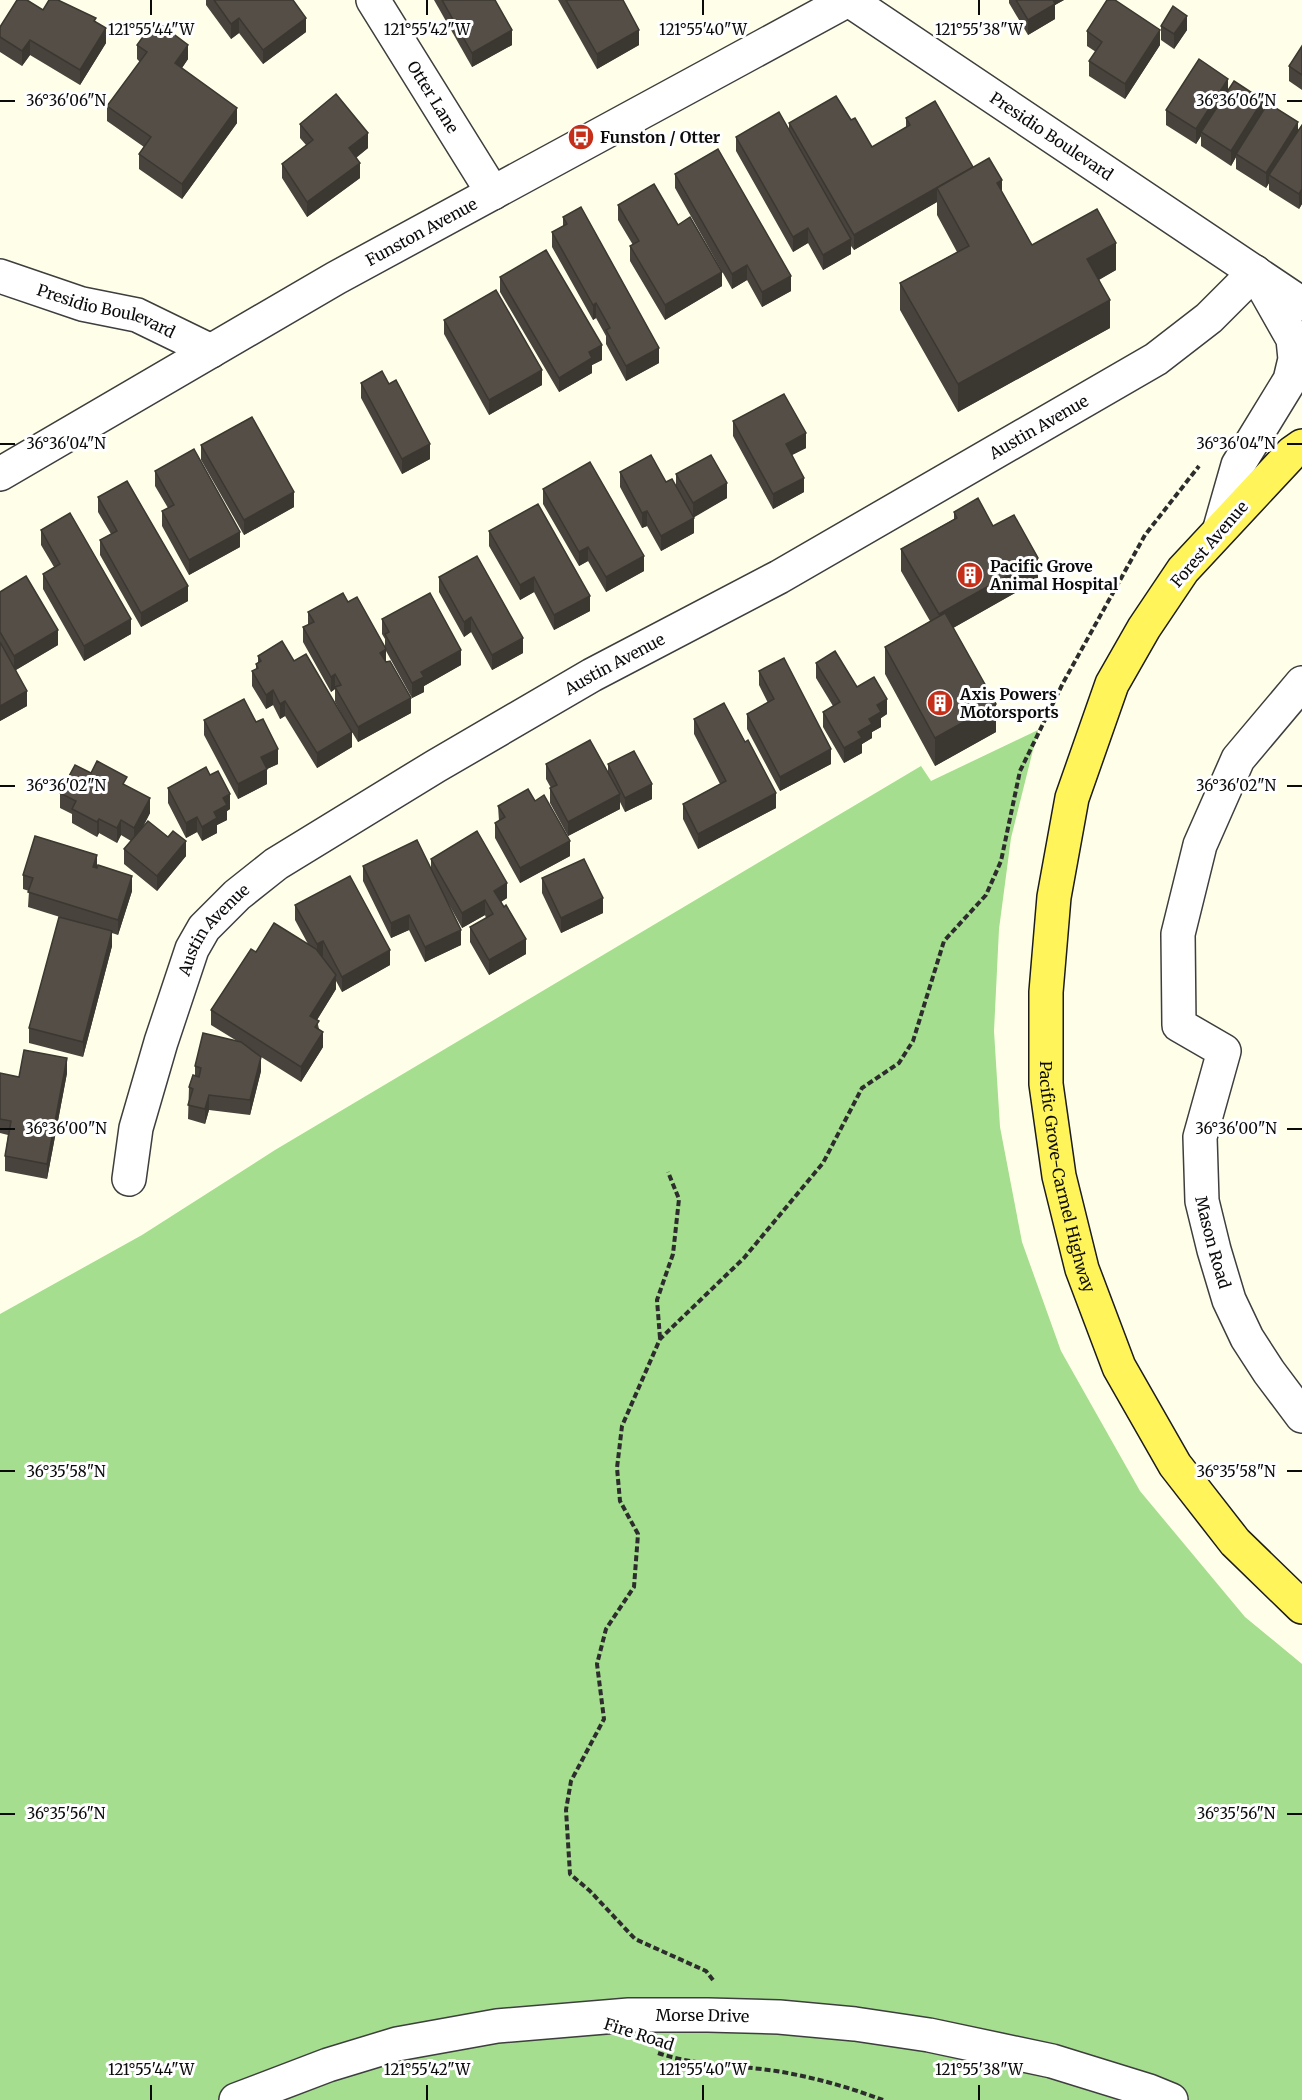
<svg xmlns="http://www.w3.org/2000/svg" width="1302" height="2100" font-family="Merriweather,serif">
<rect width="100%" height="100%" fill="#ffffe9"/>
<!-- forest -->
<path fill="#a4de8e" d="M1038,730L1011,838L999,929L994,1031L1000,1127L1022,1242L1061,1351L1140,1491L1245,1617L1302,1664V2100H0V1314L142,1235L275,1150L921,766L931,781Z"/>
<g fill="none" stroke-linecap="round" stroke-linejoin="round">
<defs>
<g id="minor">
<path id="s1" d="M373,0L493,193"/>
<path id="s2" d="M849,0L1302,304"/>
<path id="s3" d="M0,276L82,304L137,315L211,351"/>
<path id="s4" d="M0,474L336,278L848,0"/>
<path d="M1220,528L1238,465L1290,380L1295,359L1293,339L1259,279"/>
<path id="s5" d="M1302,683L1238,759L1200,845L1178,934L1179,1025L1224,1051L1200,1137L1202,1201L1214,1250L1229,1300L1247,1338L1269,1372L1302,1416"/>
<path id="s6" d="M129,1179L136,1128L161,1042L192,949L204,928L237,895L276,864L436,766L592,675L779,577L1156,359L1209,318L1255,272"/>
<path id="s7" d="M236,2100L328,2065L397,2044L497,2026L629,2015H708L779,2017L855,2024L929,2035L1052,2061L1149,2091L1171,2100"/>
</g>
<g id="major">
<path id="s8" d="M1302,446L1292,453L1183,570L1144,628L1112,684L1072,798L1054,897L1046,992V1084L1059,1176L1082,1269L1119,1367L1175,1465L1235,1542L1302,1607"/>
</g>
</defs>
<!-- minor casing -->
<use href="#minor" stroke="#3e3e3e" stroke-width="36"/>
<!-- major casing -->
<use href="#major" stroke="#1c1c1c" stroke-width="36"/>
<!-- path -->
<g stroke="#2d2d2d" stroke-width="4" stroke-dasharray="6 3" stroke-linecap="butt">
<path d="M660,1338L657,1300L673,1254L679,1199L668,1172"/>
<path d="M713,1980L706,1971L635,1939L590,1891L570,1874L566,1810L571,1781L604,1719L597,1664L606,1629L634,1587L638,1534L620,1501L617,1468L622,1426L660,1339L744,1258L823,1163L862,1088L899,1063L913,1041L944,941L986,895L1001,861L1020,771L1063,683L1145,535L1199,466"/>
<path d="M658,2053C696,2066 737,2065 776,2071C813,2077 848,2087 883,2100"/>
</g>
<!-- minor -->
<use href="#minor" stroke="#fff" stroke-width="33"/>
<!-- major -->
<use href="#major" stroke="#fff459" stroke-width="33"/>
</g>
<!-- wall -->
<g fill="#48433c">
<path d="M206,0H293L306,32L263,64L239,33L231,39L206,5Z"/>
<path d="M434,0H495L512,45L472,67Z"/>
<path d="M558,0H623L639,45L597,69Z"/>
<path d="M1009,0H1064L1055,5V19L1028,35L1009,3Z"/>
<path d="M43,10L96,22L106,43L80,85L30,55L22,66L0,52V27Z"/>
<path d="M1161,26L1187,30L1174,49L1161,40Z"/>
<path d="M1087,31L1160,45L1125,99L1089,76V61L1096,52L1087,46Z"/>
<path d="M137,45L188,59L182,68L237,123L182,199L139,169V154L144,147L107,121V106L140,62L137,59Z"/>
<path d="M1302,46V90L1289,81V66Z"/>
<path d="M1228,89L1263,111L1298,130L1302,125V204L1299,209L1269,190V183L1266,188L1236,169V157L1231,166L1201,146V136L1196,144L1166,125V110Z"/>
<path d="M906,118L973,167L1002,192L1032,245L1116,270L1099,280L1110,328L958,412L900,310V283L957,252L937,215V202L854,250L851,246V254L823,270L808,243L793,252L736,151V137L789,130V123L851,120L872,147L906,127Z"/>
<path d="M300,124L368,148L356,158L360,178L307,217L282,178V164L306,145L300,138Z"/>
<path d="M675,174L791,291L762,307L747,280L732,289L675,188Z"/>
<path d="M618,205L678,225L722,286L665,320L630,261V246L633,245L618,220Z"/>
<path d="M563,217L659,363L626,381L606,344V336L596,318L593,320L552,247V232L563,226Z"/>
<path d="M500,277L602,360L592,365V373L559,392L500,292Z"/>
<path d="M444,320L542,385L489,415L444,334Z"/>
<path d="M361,383L389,384L430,459L402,474L361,398Z"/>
<path d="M733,421L806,448L792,455L804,492L773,509L733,436Z"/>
<path d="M201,445L294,507L244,535L201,460Z"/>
<path d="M155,471L240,547L189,575L162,526V511L168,508L155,486Z"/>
<path d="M620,472L666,482L676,486V474L727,498L693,517L694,533L661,551L647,526L642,528L620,487Z"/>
<path d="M543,489L644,571L606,592L588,561L579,566L543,504Z"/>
<path d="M98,497L188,601L141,627L100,555V540L111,534L98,512Z"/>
<path d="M954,512L993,526L1038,580L953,628L996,732L935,766L885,674V647L930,621L901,571V549L954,519Z"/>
<path d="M41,530L131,634L84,661L43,589V574L54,567L41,545Z"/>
<path d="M489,531L590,611L554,630L534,592L520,600L489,546Z"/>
<path d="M439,577L523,653L492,670L471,632L464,637L439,592Z"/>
<path d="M0,592L58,645L16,670L27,706L0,721Z"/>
<path d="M348,602L385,647V639L382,634V619L461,665L424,686V692L412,698L386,651V662L411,713L358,742L352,732V747L317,768L285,716L280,719L273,705L266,709L252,686V671L256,669V664L258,663V656L294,661L351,731L335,702V689L331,692L303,642V627L308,625V612Z"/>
<path d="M816,663L857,687L887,714L881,718V727L872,732V738L862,744V753L844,763L823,727V712L833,706L816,678Z"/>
<path d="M759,671L831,764L780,791L747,729V714L768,703L759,685Z"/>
<path d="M694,719L745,742L776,808L698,849L683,819V804L720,784L694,734Z"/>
<path d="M204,720L278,764L267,769V784L238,799L204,735Z"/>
<path d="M546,764L608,773V764L652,799L625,812L620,802V809L568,836L550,803V788H551L546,779Z"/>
<path d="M91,773L127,786L150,813L142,829L186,856L157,891L124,864V849L131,841L121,835L117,843L99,833L97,837L72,823V814L60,808V793Z"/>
<path d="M168,788L230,809L227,811V820L217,825V833L202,841L197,832L186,838L168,803Z"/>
<path d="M498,806L570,856L520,883L495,838V823L499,821Z"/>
<path d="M431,859L507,898L501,902L526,954L489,975L470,942V927L486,918L485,915L462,928L447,901L461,945L425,962L409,930L391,938L363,881V866L431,868Z"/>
<path d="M97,868L132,891L118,935L112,933V946L83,1057L29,1043V1028L76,922L28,907L29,891L23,889V875Z"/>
<path d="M542,878L603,913L561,933L542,893Z"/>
<path d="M295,905L390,965L342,992L336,981V989L317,1020L323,1047L301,1082L258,1055L261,1071L250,1115L209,1110L205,1124L188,1119L189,1087L195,1076V1066L237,1041L211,1025V1010L256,952L308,944L295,920Z"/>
<path d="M0,1073L19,1077L67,1073L47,1179L5,1171V1156L8,1135L0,1133Z"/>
</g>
<!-- shaded-wall -->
<g fill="#3b3731">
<path d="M1049,0H1064L1055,5V19L1028,35V20Z"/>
<path d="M1187,16V30L1174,49V34Z"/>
<path d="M239,18V33L231,39V24Z"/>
<path d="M306,18V32L263,64V50Z"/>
<path d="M106,28V43L80,85V70Z"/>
<path d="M512,30V45L472,67V53Z"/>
<path d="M639,30V45L597,69V54Z"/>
<path d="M1160,30V45L1125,99V84Z"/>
<path d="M30,40V55L22,66V51Z"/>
<path d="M188,45V59L175,78V63Z"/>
<path d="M1228,79V93L1201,132V136L1196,144V129Z"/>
<path d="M1263,100V115L1236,154V157L1231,166V151Z"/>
<path d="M237,108V123L182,199V184Z"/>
<path d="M1298,122V137L1269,175V183L1266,188V173Z"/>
<path d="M368,133V148L349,163V148Z"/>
<path d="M360,163V178L307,217V202Z"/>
<path d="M1002,180V208L997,183Z"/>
<path d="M937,188V202L854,250V235Z"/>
<path d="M1302,189V204L1299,209V194Z"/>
<path d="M808,228V243L793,252V237Z"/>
<path d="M851,239V254L823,270V255Z"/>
<path d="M1116,243V270L1087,286V259Z"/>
<path d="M747,265V280L732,289V274Z"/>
<path d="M722,272V286L665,320V305Z"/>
<path d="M791,276V291L762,307V292Z"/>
<path d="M1110,300V328L958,412V384Z"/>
<path d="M596,303V318L593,320V305Z"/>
<path d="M602,345V360L592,365V373L559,392V378L589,352Z"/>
<path d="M659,348V363L626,381V366Z"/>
<path d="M542,370V385L489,415V400Z"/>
<path d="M806,433V448L786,458V444Z"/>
<path d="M430,444V459L402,474V459Z"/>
<path d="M804,478V492L773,509V494Z"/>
<path d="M727,483V498L693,518V503Z"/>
<path d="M294,492V507L244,535V520Z"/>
<path d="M647,511V526L642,528V513Z"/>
<path d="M694,518V533L661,551V536Z"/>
<path d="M240,532V547L189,575V560Z"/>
<path d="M588,547V561L579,566V552Z"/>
<path d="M644,556V571L606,592V577Z"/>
<path d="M1038,558V580L939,636V614Z"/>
<path d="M534,577V592L520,600V585Z"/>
<path d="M188,586V601L141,627V613Z"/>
<path d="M590,596V611L554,630V615Z"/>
<path d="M471,617V632L464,637V622Z"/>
<path d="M131,619V634L84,661V646Z"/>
<path d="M58,630V645L14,671V656Z"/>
<path d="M523,638V653L492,670V655Z"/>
<path d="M386,649V664L380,653Z"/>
<path d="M461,650V665L424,686V692L412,698V683L421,672Z"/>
<path d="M335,674V689L331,692V677Z"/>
<path d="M273,690V705L266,709V695Z"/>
<path d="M27,691V706L0,721V706Z"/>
<path d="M411,698V713L358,742V727Z"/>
<path d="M887,699V714L881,718V727L872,732V738L862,744V753L844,763V748L869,719L877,705Z"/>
<path d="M285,701V716L280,719V704Z"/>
<path d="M996,704V732L935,766V738Z"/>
<path d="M352,732V747L317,768V753Z"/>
<path d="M278,749V764L267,769V784L238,799V784L261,757Z"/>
<path d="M831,749V764L780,791V777Z"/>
<path d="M652,784V799L625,812V798Z"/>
<path d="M776,793V808L698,849V834Z"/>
<path d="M230,794V809L227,811V820L217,825V833L202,841V827L223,798Z"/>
<path d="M620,794V809L568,836V822Z"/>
<path d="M150,798V813L134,843V828Z"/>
<path d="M197,817V832L186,838V823Z"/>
<path d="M99,819V833L97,837V822Z"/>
<path d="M121,820V835L117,843V828Z"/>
<path d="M186,841V856L157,891V876Z"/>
<path d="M570,841V856L520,883V868Z"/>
<path d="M97,855V870L93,867Z"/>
<path d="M132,876V891L118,935V920Z"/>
<path d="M507,883V898L494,906V891Z"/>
<path d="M603,898V913L561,933V918Z"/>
<path d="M485,900V915L462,928V913Z"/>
<path d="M409,915V930L391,938V923Z"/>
<path d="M461,930V945L425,962V947Z"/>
<path d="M112,931V946L83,1057V1042Z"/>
<path d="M526,939V954L489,975V960Z"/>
<path d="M323,941V956L317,959V944Z"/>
<path d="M390,950V965L342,992V977Z"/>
<path d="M336,975V989L310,1031V1016Z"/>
<path d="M323,1032V1047L301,1082V1067Z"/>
<path d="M261,1057V1071L250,1115V1100Z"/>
<path d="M67,1058V1073L47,1179V1164Z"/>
<path d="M209,1095V1110L205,1124V1109Z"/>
</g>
<!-- building -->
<g fill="#544e46" stroke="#3b3731" stroke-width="1.5">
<path d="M17,0H27L43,10L49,0H58L96,18L94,21L106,28L80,70L30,40L22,51L0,37V27Z"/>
<path d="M214,0H293L306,18L263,50L239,18L231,24Z"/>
<path d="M442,0H495L512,30L472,53Z"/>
<path d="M566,0H623L639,30L597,54Z"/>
<path d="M1016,0H1053L1055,4L1028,20Z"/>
<path d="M1107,0H1115L1160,30L1125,84L1089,61L1102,42L1087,31Z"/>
<path d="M1173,6L1187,16L1174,34L1161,26Z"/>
<path d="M155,20L188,45L175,63L237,108L182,184L139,154L151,137L107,106L147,52L137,45Z"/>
<path d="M1302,46V75L1289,66Z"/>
<path d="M1199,59L1228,79L1196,129L1166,110Z"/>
<path d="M1234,81L1263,100L1231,151L1201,132Z"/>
<path d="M336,94L368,133L349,148L360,163L307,202L282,164L313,140L300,124Z"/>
<path d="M836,96L851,120L855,118L872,147L910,125L906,118L935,101L973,167L854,235L789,123Z"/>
<path d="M1268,103L1298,122L1266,173L1236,154Z"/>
<path d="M779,112L851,239L823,255L808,228L793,237L736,137Z"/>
<path d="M1302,125V189L1299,194L1269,175Z"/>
<path d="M718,149L791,276L762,292L747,265L732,274L675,174Z"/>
<path d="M989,158L1002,180L997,183L1032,245L1097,209L1116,243L1087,259L1110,300L958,384L900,283L969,246L937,188Z"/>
<path d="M654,184L678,225L690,217L722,272L665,305L630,246L639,241L618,205Z"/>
<path d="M581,207L659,348L626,366L606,330L610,328L596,303L593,305L552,232L567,224L563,217Z"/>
<path d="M546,250L602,345L589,352L592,358L559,378L500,277Z"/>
<path d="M496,290L542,370L489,400L444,320Z"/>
<path d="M382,371L389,384L396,380L430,444L402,459L361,383Z"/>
<path d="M784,394L806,433L786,444L804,478L773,494L733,421Z"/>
<path d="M252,417L294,492L244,520L201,445Z"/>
<path d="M194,449L240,532L189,560L162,511L174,505L155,471Z"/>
<path d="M651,455L666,482L672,479L694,518L661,536L647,511L642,513L620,472Z"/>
<path d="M711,455L727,483L693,503L676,474Z"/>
<path d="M590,462L644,556L606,577L588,547L579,552L543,489Z"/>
<path d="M127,481L188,586L141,613L100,540L117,531L98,497Z"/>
<path d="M978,498L993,526L1014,515L1038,558L939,614L901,549L957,518L954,512Z"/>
<path d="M538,504L590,596L554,615L534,577L520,585L489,531Z"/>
<path d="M70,513L131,619L84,646L43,574L60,564L41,530Z"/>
<path d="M477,556L523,638L492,655L471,617L464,622L439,577Z"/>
<path d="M26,576L58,630L14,656L0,632V592Z"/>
<path d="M343,593L348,602L357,597L386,649L380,653L386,662L390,661L411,698L358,727L335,687L341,685L335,674L331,677L303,627L314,622L308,612Z"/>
<path d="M430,593L461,650L421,672L424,677L412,683L385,634L389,632L382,619Z"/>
<path d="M945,613L996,704L935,738L885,647Z"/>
<path d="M282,641L294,661L306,654L352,732L317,753L285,701L280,704L273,690L266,695L252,671L258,668L256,664L261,661L258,656Z"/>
<path d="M0,642L27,691L0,706Z"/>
<path d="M835,651L857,687L874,677L887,699L877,705L881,712L869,719L872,724L858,732L862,738L844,748L823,712L840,702L816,663Z"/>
<path d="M784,658L831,749L780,777L747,714L774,699L759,671Z"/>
<path d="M244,699L256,722L263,719L278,749L261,757L267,769L238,784L204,720Z"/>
<path d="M724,703L745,742L748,740L776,793L698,834L683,804L726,781L694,719Z"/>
<path d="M590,740L620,794L568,822L550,788L557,785L546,764Z"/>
<path d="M634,751L652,784L625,798L608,764Z"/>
<path d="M97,761L127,777L123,784L150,798L134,828L121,820L117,828L99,819L97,822L72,809L76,801L60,793L75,765L91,773Z"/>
<path d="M206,767L210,775L218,771L230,794L223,798L227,805L214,812L217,818L202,827L197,817L186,823L168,788Z"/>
<path d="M528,789L535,801L544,795L570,841L520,868L495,823L505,817L498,806Z"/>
<path d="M148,821L168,837L173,831L186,841L157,876L124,849Z"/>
<path d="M477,831L507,883L494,891L504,907L506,905L526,939L489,960L470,927L493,914L485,900L462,913L431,859Z"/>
<path d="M35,836L97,855L93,867L97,868L98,865L132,876L118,920L28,892L33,878L23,875Z"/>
<path d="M417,840L461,930L425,947L409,915L391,923L363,866Z"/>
<path d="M584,859L603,898L561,918L542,878Z"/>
<path d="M350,876L390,950L342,977L323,941L317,944L295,905Z"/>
<path d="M59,917L112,931L83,1042L29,1028Z"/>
<path d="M274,923L316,949L336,975L310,1016L319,1021L315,1027L323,1032L301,1067L211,1010L251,949L256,952Z"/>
<path d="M203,1033L241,1042L261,1057L250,1100L209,1095L205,1109L188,1105L193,1089L189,1087L193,1075L199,1077L201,1068L195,1066Z"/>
<path d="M24,1050L67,1058L47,1164L5,1156L11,1121L0,1119V1073L19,1077Z"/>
</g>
<!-- ticks -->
<path fill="none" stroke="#0b0b0b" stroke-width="2" d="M151,0V15M427,0V15M703,0V15M979,0V15M0,101H15M1287,101H1302M0,444H15M1287,444H1302M0,786H15M1287,786H1302M0,1129H15M1287,1129H1302M0,1471H15M1287,1471H1302M0,1814H15M1287,1814H1302M151,2085V2100M427,2085V2100M703,2085V2100M979,2085V2100"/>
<!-- icons -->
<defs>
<symbol id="bus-disc" viewBox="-11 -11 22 22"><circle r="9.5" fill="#c52f19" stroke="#fff"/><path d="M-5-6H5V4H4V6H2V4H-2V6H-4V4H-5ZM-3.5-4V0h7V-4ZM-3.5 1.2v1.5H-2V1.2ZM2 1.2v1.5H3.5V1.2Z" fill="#fff"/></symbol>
<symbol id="building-disc" viewBox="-11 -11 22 22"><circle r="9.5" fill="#c52f19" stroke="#fff"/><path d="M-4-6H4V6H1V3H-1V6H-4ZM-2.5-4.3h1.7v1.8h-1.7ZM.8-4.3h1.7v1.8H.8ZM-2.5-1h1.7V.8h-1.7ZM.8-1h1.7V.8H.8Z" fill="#fff"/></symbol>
</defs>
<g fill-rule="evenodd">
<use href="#bus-disc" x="566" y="122" width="30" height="30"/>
<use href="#building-disc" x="955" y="560" width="30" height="30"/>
<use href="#building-disc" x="925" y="688" width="30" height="30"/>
</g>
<g text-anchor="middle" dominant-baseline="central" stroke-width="6" stroke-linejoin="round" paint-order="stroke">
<!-- street labels -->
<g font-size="16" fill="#0b0b0b" stroke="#fff">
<text stroke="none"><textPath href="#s1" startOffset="114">Otter Lane</textPath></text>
<text stroke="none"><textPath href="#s2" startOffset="244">Presidio Boulevard</textPath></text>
<text stroke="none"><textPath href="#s4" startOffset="486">Funston Avenue</textPath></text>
<text stroke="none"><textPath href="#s3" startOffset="112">Presidio Boulevard</textPath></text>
<text stroke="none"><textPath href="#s6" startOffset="1239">Austin Avenue</textPath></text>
<text transform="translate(1209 544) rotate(-49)">Forest Avenue</text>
<text stroke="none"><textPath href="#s6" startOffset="753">Austin Avenue</textPath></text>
<text stroke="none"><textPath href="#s6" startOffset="267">Austin Avenue</textPath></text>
<text stroke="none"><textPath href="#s8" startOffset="810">Pacific Grove-Carmel Highway</textPath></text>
<text stroke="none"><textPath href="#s5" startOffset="624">Mason Road</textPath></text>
<text stroke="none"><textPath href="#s7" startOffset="478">Morse Drive</textPath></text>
<text transform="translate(639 2034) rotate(18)">Fire Road</text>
</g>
<!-- poi labels -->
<g font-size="16" font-weight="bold" fill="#0b0b0b" stroke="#fff" text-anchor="start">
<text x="600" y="137">Funston / Otter</text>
<text x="990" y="566">Pacific Grove<tspan x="990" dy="18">Animal Hospital</tspan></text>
<text x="960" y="694">Axis Powers<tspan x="960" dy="18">Motorsports</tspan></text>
</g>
</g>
<g font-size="15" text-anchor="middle" fill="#0b0b0b" stroke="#fff" stroke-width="6" stroke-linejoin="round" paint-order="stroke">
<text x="151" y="35">121°55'44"W</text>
<text x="427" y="35">121°55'42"W</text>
<text x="703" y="35">121°55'40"W</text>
<text x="979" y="35">121°55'38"W</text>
<text x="66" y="106">36°36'06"N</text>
<text x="1236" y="106">36°36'06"N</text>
<text x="66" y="449">36°36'04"N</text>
<text x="1236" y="449">36°36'04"N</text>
<text x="66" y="791">36°36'02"N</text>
<text x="1236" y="791">36°36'02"N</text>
<text x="66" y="1134">36°36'00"N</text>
<text x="1236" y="1134">36°36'00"N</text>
<text x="66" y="1477">36°35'58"N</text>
<text x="1236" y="1477">36°35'58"N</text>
<text x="66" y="1819">36°35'56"N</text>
<text x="1236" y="1819">36°35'56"N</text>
<text x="151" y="2075">121°55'44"W</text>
<text x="427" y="2075">121°55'42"W</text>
<text x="703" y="2075">121°55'40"W</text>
<text x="979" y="2075">121°55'38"W</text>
</g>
</svg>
